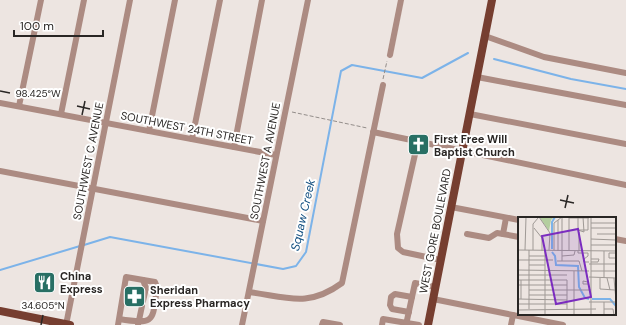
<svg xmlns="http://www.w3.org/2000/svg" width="626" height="325" font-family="'DM Sans',sans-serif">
<rect width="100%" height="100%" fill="#ede5e1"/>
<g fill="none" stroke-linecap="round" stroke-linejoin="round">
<!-- stream -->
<g stroke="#7cb3e9" stroke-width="2">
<path d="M494,59L571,79L626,89"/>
<path d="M84,245L110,237L283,269L296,266L306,252L341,71L352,65L422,78L468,53"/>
<path d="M0,270L80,246"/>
</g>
<!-- path -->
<g stroke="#938d8a" stroke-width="1" stroke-dasharray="4 2" stroke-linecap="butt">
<path d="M383,79L387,61"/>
<path d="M292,112L367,128"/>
</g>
<!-- minor -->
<g stroke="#ac8b82" stroke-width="6">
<path d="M485,36L544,57L626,73"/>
<path d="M390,55L401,0"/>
<path d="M477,77L626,105"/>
<path d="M0,103L276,155"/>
<path d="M19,106L41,0"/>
<path d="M61,114L84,0"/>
<path d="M470,114L626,144"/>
<path d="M149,131L175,0"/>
<path d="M373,132L626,185"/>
<path d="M192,139L220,0"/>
<path d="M418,141L397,234L398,248L403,252L441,260"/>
<path d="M234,147L262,0"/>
<path d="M0,171L263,221"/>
<path d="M451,207L519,220"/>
<path d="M506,218L503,234L519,237"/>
<path d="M467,234L489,238L497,233L503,234"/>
<path d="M615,239L626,241"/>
<path d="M143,280L146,288L143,301"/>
<path d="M249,292C287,297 308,308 342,283L383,85"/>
<path d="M433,299L563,325"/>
<path d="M409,312L392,309L390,305L391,297L395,294L412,297"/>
<path d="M66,325L130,0"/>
<path d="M118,325L126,277L155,282L157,287C152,321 157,325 119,319"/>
<path d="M138,325L142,306"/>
<path d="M242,325L308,0"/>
<path d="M322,325L323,322L340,325"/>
<path d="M382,325L383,319L419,325"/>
<path d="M406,325L415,283L435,287"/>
<path d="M511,325L513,315"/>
</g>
<!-- major -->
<g stroke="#763e30" stroke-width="8">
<path d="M0,311L70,325"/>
<path d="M428,325L492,0"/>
</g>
</g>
<!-- ticks -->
<path fill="none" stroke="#292624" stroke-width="1.5" d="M0,91L10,93M77,106L90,109M82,115L85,101M560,200L574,203M565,208L568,195M41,325L43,315"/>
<!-- icons -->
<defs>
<symbol id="church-square" viewBox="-11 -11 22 22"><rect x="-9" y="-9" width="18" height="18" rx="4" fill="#286f64" stroke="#fff"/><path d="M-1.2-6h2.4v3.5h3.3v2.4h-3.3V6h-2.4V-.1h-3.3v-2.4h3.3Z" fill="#fff"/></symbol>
<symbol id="restaurant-square" viewBox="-11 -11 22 22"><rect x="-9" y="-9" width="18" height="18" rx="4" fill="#286f64" stroke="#fff"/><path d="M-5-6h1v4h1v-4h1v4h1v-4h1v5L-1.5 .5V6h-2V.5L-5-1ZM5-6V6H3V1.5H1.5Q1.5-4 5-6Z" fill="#fff"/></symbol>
<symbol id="pharmacy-square" viewBox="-11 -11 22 22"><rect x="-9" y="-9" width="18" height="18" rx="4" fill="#286f64" stroke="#fff"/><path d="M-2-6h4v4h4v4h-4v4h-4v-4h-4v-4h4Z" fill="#fff"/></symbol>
</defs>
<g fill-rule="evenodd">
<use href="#church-square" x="406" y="132" width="25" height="25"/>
<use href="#restaurant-square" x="32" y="270" width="25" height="25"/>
<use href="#pharmacy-square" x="122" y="284" width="25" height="25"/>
</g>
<g text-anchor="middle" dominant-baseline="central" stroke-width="4" stroke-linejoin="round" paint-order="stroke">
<!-- street labels -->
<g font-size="11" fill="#292624" stroke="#fff">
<text transform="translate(187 128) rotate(11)">SOUTHWEST 24TH STREET</text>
<text transform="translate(88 161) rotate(-79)">SOUTHWEST C AVENUE</text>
<text transform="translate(265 161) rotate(-79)">SOUTHWEST A AVENUE</text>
<text transform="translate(435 231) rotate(-79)">WEST GORE BOULEVARD</text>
</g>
<!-- poi labels -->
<g font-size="11" font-weight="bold" fill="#292624" stroke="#fff" text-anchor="start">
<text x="434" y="139">First Free Will<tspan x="434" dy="13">Baptist Church</tspan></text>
<text x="60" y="276">China<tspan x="60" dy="13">Express</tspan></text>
<text x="150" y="290">Sheridan<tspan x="150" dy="13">Express Pharmacy</tspan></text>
</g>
<!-- water labels -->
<g font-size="12" font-style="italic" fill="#104d7f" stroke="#fff">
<text transform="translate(303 215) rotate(-77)">Squaw Creek</text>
</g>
</g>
<!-- overview -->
<g transform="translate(518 217)">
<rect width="98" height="98" fill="#ede5e1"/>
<path d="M36,0L33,3L31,14L22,1Z" fill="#b4ce9f"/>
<path fill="none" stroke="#7cb3e9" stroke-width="2" d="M34,32V5L37,0M34,35L37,39L38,48L60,49L61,70L67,81L71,82M74,82H92L98,89"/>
<path fill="none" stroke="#9f9995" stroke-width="1" d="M21,0L32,16L31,33M60,0V13H70V1M73,0H98M73,0V98M40,3V34M73,6H98M16,11L24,21V34M73,11H98M60,13L66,15L65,0M61,15V34M79,17H98M73,22L98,23M73,28H98M0,33L98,34M7,33L8,0M11,33V92M15,33V7L20,1M27,33V98M36,33V6L44,0M51,33V1H71M60,34V36H70V39M98,34V0M98,36H91V41H98M11,39H27M44,39L56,38L57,34M70,39L66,42V45H71M73,42H81L80,45H73M0,43H35M39,44H61L64,54M44,44V0M71,47H98M11,48H27M0,53L71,54M56,54V98M73,54H98M0,58H49M71,60L98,61M82,61V72L97,73L98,83M86,61V34M89,61L92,73M96,61L97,73M0,63H49M49,63V92M70,65L65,64V67H71M0,68H49M11,73H73M11,78H49M0,82L49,83M3,82V63M71,85H98M86,85V98M0,87H49M86,92H95L96,98M0,93L78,92"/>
<path fill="#7b2cbf" fill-opacity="0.15" stroke="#7b2cbf" stroke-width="2" d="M60,12L73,80L38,87L24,19Z"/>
<rect width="98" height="98" fill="none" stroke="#292624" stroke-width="2"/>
</g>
<g font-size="10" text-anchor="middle" fill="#292624" stroke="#fff" stroke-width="4" stroke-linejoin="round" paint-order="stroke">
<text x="38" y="97">98.425°W</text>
<text x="43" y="309">34.605°N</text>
</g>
<!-- scale -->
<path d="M14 30v6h89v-6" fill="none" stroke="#292624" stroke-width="2"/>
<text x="20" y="30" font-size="12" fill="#292624" stroke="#ffffff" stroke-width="3" paint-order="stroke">100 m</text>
</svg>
